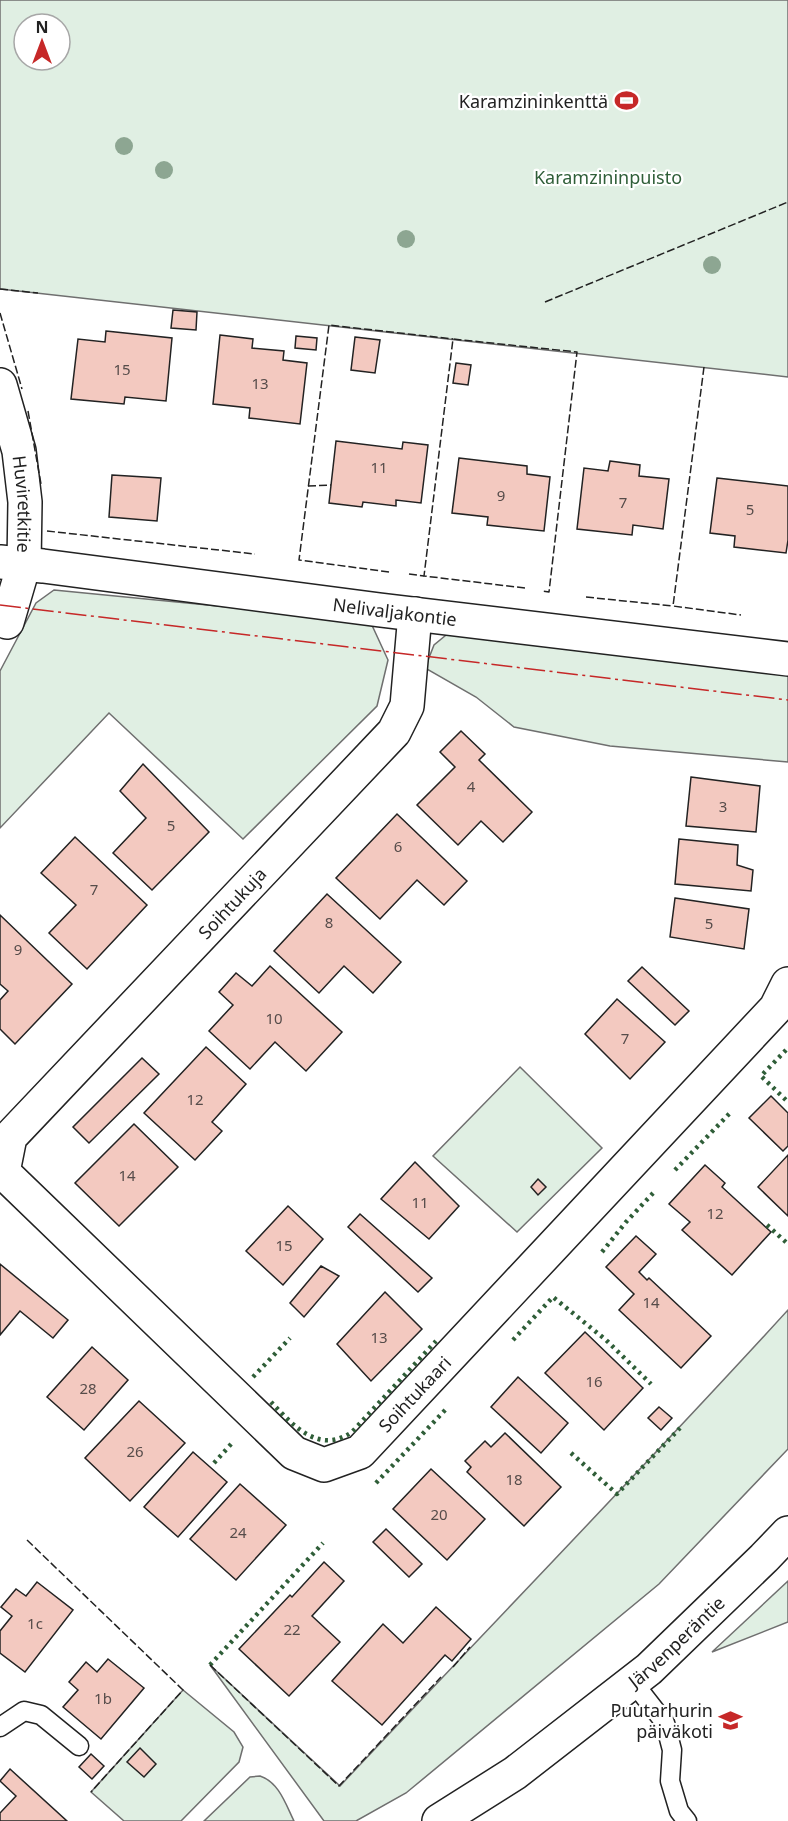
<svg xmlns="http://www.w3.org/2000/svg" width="788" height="1821" font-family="'Noto Sans',sans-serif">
<rect width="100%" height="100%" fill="#fff"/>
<!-- green -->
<g fill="#e0efe3" stroke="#6f6f6f" stroke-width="1.5" fill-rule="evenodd">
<path d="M0,0H788V377L0,289ZM24,24H60V60H24Z"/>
<path d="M54,590L370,621L388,660L377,706L243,839L109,713L0,828V671L36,603Z"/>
<path d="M451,631L788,673V762L610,746L514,727L476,697L425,668L434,645Z"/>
<path d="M520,1067L602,1148L517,1232L433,1156Z"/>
<path d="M788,1310V1449L659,1584L406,1793L356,1821H324L210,1665L340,1786C489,1627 641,1471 788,1310Z"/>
<path d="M788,1581V1622L712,1652Z"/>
<path d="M183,1690L234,1732L243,1747L239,1762L181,1821H124L91,1792Z"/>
<path d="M260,1776C279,1782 286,1805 294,1821H204L250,1777Z"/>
</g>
<!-- building -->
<g fill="#f3c9c0" stroke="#222" stroke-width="1.5">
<path d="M173,310L197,312L196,330L171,328Z"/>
<path d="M106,331L172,338L166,401L125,397L124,404L71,399L78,339L105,342Z"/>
<path d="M220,335L253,339L252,348L284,351L283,360L307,363L300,424L249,418L250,408L213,404Z"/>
<path d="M296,336L317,338L316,350L295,348Z"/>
<path d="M355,337L380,340L375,373L351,370Z"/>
<path d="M456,363L471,365L468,385L453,383Z"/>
<path d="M336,441L402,449L403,442L428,445L421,503L396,500V506L363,502L362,507L329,503Z"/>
<path d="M459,458L527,466V474L550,477L544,531L487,525L488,517L452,513Z"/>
<path d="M610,461L640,465L639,476L669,479L663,529L633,525L632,535L577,529L584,468L608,471Z"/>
<path d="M112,475L161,478L157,521L109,517Z"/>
<path d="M717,478L788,486V540L786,553L734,547L735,536L710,533Z"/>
<path d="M461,731L485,754L479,760L532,812L503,842L481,821L458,845L417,805L455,767L440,752Z"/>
<path d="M143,764L209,832L152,890L113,853L146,818L120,791Z"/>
<path d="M691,777L760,786L756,832L686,826Z"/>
<path d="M397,814L467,881L444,905L417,880L380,919L336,878Z"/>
<path d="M75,837L147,905L87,969L49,933L76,905L41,873Z"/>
<path d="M679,839L738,845L737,865L753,870L751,891L675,884Z"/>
<path d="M327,894L401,962L373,993L344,966L319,993L274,951Z"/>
<path d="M675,898L749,909L744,949L670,937Z"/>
<path d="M0,915L72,984L15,1044L0,1029V1000L8,991L0,984Z"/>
<path d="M270,966L342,1032L306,1071L275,1042L250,1069L209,1031L233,1005L219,992L236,973L252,986Z"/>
<path d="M642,967L689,1011L675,1025L628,981Z"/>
<path d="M617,999L665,1042L630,1079L585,1034Z"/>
<path d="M206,1047L246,1084L212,1122L222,1131L195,1160L144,1113Z"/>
<path d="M142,1058L159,1074L89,1143L73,1127Z"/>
<path d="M771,1096L788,1113V1146L783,1151L749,1118Z"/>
<path d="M134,1124L178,1167L119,1226L75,1183Z"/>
<path d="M788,1155V1216L758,1187Z"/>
<path d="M415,1162L459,1206L429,1239L381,1199Z"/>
<path d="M705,1165L725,1183L722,1187L771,1232L732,1275L682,1230L690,1222L669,1204Z"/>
<path d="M538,1179L546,1187L538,1195L531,1187Z"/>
<path d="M288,1206L323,1239L283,1285L246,1251Z"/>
<path d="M360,1214L432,1278L418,1292L348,1227Z"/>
<path d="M636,1236L656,1254L639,1272L647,1280L649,1278L711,1336L681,1368L619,1310L634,1294L606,1267Z"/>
<path d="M0,1264L68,1320L53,1338L20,1311L0,1335Z"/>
<path d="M321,1266L339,1276L304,1317L290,1303Z"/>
<path d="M385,1292L422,1329L371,1381L337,1344Z"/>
<path d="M585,1332L643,1388L604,1430L545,1373Z"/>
<path d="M92,1347L128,1380L84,1430L47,1397Z"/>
<path d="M518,1377L568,1423L541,1453L491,1407Z"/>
<path d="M139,1401L185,1443L130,1501L85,1458Z"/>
<path d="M659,1407L672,1418L661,1430L648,1418Z"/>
<path d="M505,1433L561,1487L524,1526L467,1472L471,1467L465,1461L485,1441L491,1447Z"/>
<path d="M193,1452L227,1482L178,1537L144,1507Z"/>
<path d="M431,1469L485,1519L447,1560L393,1509Z"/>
<path d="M240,1484L286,1525L236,1580L190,1539Z"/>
<path d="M386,1529L422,1564L409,1577L373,1542Z"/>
<path d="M324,1562L344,1581L312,1616L340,1642L289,1696L239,1649L290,1595L292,1597Z"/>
<path d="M37,1582L73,1610L25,1672L0,1653V1631L12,1616L1,1607L16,1589L26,1596Z"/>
<path d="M436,1607L471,1639L452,1661L445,1655L382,1725L332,1681L383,1624L403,1643Z"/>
<path d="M108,1659L144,1688L101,1739L63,1707L78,1690L69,1682L86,1662L97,1672Z"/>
<path d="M140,1748L156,1764L144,1777L127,1762Z"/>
<path d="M91,1754L104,1766L92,1779L79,1767Z"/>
<path d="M10,1769L67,1821H0V1813L16,1796L0,1781Z"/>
</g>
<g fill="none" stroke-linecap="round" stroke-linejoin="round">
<defs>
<g id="lane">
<path d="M633,1682L665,1723L672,1750L670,1781L679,1811L687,1821"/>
<path d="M0,1727L24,1711L41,1715L79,1746"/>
</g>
<g id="street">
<path id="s1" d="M0,385L19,451L25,502L24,564L7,622"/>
<path id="s2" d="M0,562L43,566L380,610L788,659"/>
<path id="s3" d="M415,614L407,706L394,732L10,1137L3,1172L294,1453L324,1465L360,1452L776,1008L788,984"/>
</g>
<g id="secondary">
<path id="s4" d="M439,1821L515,1773L649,1669L764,1558L788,1533"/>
</g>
</defs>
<!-- lane casing -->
<use href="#lane" stroke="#222" stroke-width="21"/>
<!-- street casing -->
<use href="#street" stroke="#222" stroke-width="36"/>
<!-- secondary casing -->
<use href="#secondary" stroke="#222" stroke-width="36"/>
<!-- lane -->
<use href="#lane" stroke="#fff" stroke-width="18"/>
<!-- street -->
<use href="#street" stroke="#fff" stroke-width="33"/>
<!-- secondary -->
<use href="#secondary" stroke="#fff" stroke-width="33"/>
<!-- hedge -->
<g stroke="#2f5e38" stroke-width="4.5" stroke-dasharray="3 4.5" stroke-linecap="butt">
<path d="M786,1050L761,1076L788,1102"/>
<path d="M675,1170L730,1113"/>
<path d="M767,1225L788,1244"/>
<path d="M602,1252L626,1222L656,1190"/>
<path d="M513,1340L553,1297L606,1340L651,1384"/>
<path d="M253,1377L290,1338"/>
<path d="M271,1402C293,1425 318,1455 352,1432L436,1341"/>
<path d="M571,1453L617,1494L680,1428"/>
<path d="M214,1463L233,1442"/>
<path d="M376,1483L448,1407"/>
<path d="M210,1665L323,1543"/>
</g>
<!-- fence -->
<g stroke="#222" stroke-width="1.5" stroke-dasharray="8 3" stroke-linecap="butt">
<path d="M0,289L38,293"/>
<path d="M545,302L788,202"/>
<path d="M0,313L22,389"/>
<path d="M704,367L673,606L741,615"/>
<path d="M28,411L41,484"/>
<path d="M308,486L331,485"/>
<path d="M47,531L255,554"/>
<path d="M389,572L299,560L329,325L453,339"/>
<path d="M409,574L424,576"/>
<path d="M525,588L424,576L453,339L577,352L549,592L541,591"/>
<path d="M586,597L673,606"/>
<path d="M27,1540L183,1690L91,1792"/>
<path d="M210,1665L339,1786L441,1677"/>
<path d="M453,1667L470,1647"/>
</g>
<!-- power -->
<path stroke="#c62828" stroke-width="1.5" stroke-dasharray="21 4.5 3 4.5" stroke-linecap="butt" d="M0,605L788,700"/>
</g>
<!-- trees -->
<g fill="#8da692">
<circle cx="124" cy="146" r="9"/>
<circle cx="164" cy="170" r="9"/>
<circle cx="406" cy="239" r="9"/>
<circle cx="712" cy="265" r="9"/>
</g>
<!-- icons -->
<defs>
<symbol id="stadium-bare" viewBox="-9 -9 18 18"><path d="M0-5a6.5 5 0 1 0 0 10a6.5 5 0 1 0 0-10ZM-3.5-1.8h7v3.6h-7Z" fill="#c62828" stroke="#fff" stroke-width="2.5" paint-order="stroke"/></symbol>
<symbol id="school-bare" viewBox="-9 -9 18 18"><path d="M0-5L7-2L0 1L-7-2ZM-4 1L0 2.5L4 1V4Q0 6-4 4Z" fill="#c62828" stroke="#fff" stroke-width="2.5" paint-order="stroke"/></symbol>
</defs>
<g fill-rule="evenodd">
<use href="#stadium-bare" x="610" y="84" width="33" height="33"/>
<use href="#school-bare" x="714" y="1704" width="33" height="33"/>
</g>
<g text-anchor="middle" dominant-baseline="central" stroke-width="4.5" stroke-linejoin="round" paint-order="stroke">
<!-- number labels -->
<g font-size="15" fill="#564c4a">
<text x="122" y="369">15</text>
<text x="260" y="383">13</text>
<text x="379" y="467">11</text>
<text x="501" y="495">9</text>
<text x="623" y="502">7</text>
<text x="750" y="509">5</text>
<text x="471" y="786">4</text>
<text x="723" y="806">3</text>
<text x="171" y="825">5</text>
<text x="398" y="846">6</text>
<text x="94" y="889">7</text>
<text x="329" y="922">8</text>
<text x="709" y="923">5</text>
<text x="18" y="949">9</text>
<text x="274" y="1018">10</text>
<text x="625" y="1038">7</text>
<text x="195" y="1099">12</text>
<text x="127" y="1175">14</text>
<text x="420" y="1202">11</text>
<text x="715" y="1213">12</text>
<text x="284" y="1245">15</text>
<text x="651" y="1302">14</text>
<text x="379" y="1337">13</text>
<text x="594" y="1381">16</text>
<text x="88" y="1388">28</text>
<text x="135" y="1451">26</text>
<text x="514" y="1479">18</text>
<text x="439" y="1514">20</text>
<text x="238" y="1532">24</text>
<text x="35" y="1623">1c</text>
<text x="292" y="1629">22</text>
<text x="103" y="1698">1b</text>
</g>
<!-- poi labels -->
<g font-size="18" fill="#222" stroke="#fff" text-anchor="end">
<text x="608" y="101">Karamzininkenttä</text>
<text x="713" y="1710">Puutarhurin<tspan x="713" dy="21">päiväkoti</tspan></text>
</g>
<!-- park labels -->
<g font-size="18" fill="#2f5e38" stroke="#fff">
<text x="608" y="177">Karamzininpuisto</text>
</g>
<!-- street labels -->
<g font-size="18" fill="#222" stroke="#fff">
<text stroke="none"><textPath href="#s1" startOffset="122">Huviretkitie</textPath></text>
<text stroke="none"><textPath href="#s2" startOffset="398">Nelivaljakontie</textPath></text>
<text transform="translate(232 903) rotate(-47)">Soihtukuja</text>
<text stroke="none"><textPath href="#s3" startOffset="1270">Soihtukaari</textPath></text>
<text stroke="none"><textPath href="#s4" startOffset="298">Järvenperäntie</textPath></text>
</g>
</g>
<!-- north arrow -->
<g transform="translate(42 42)"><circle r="28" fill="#ffffff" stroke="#a7a7a7" stroke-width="1.5"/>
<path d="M0-4.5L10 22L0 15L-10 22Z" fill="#c62828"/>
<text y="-9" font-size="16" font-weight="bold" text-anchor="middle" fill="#222222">N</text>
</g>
</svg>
